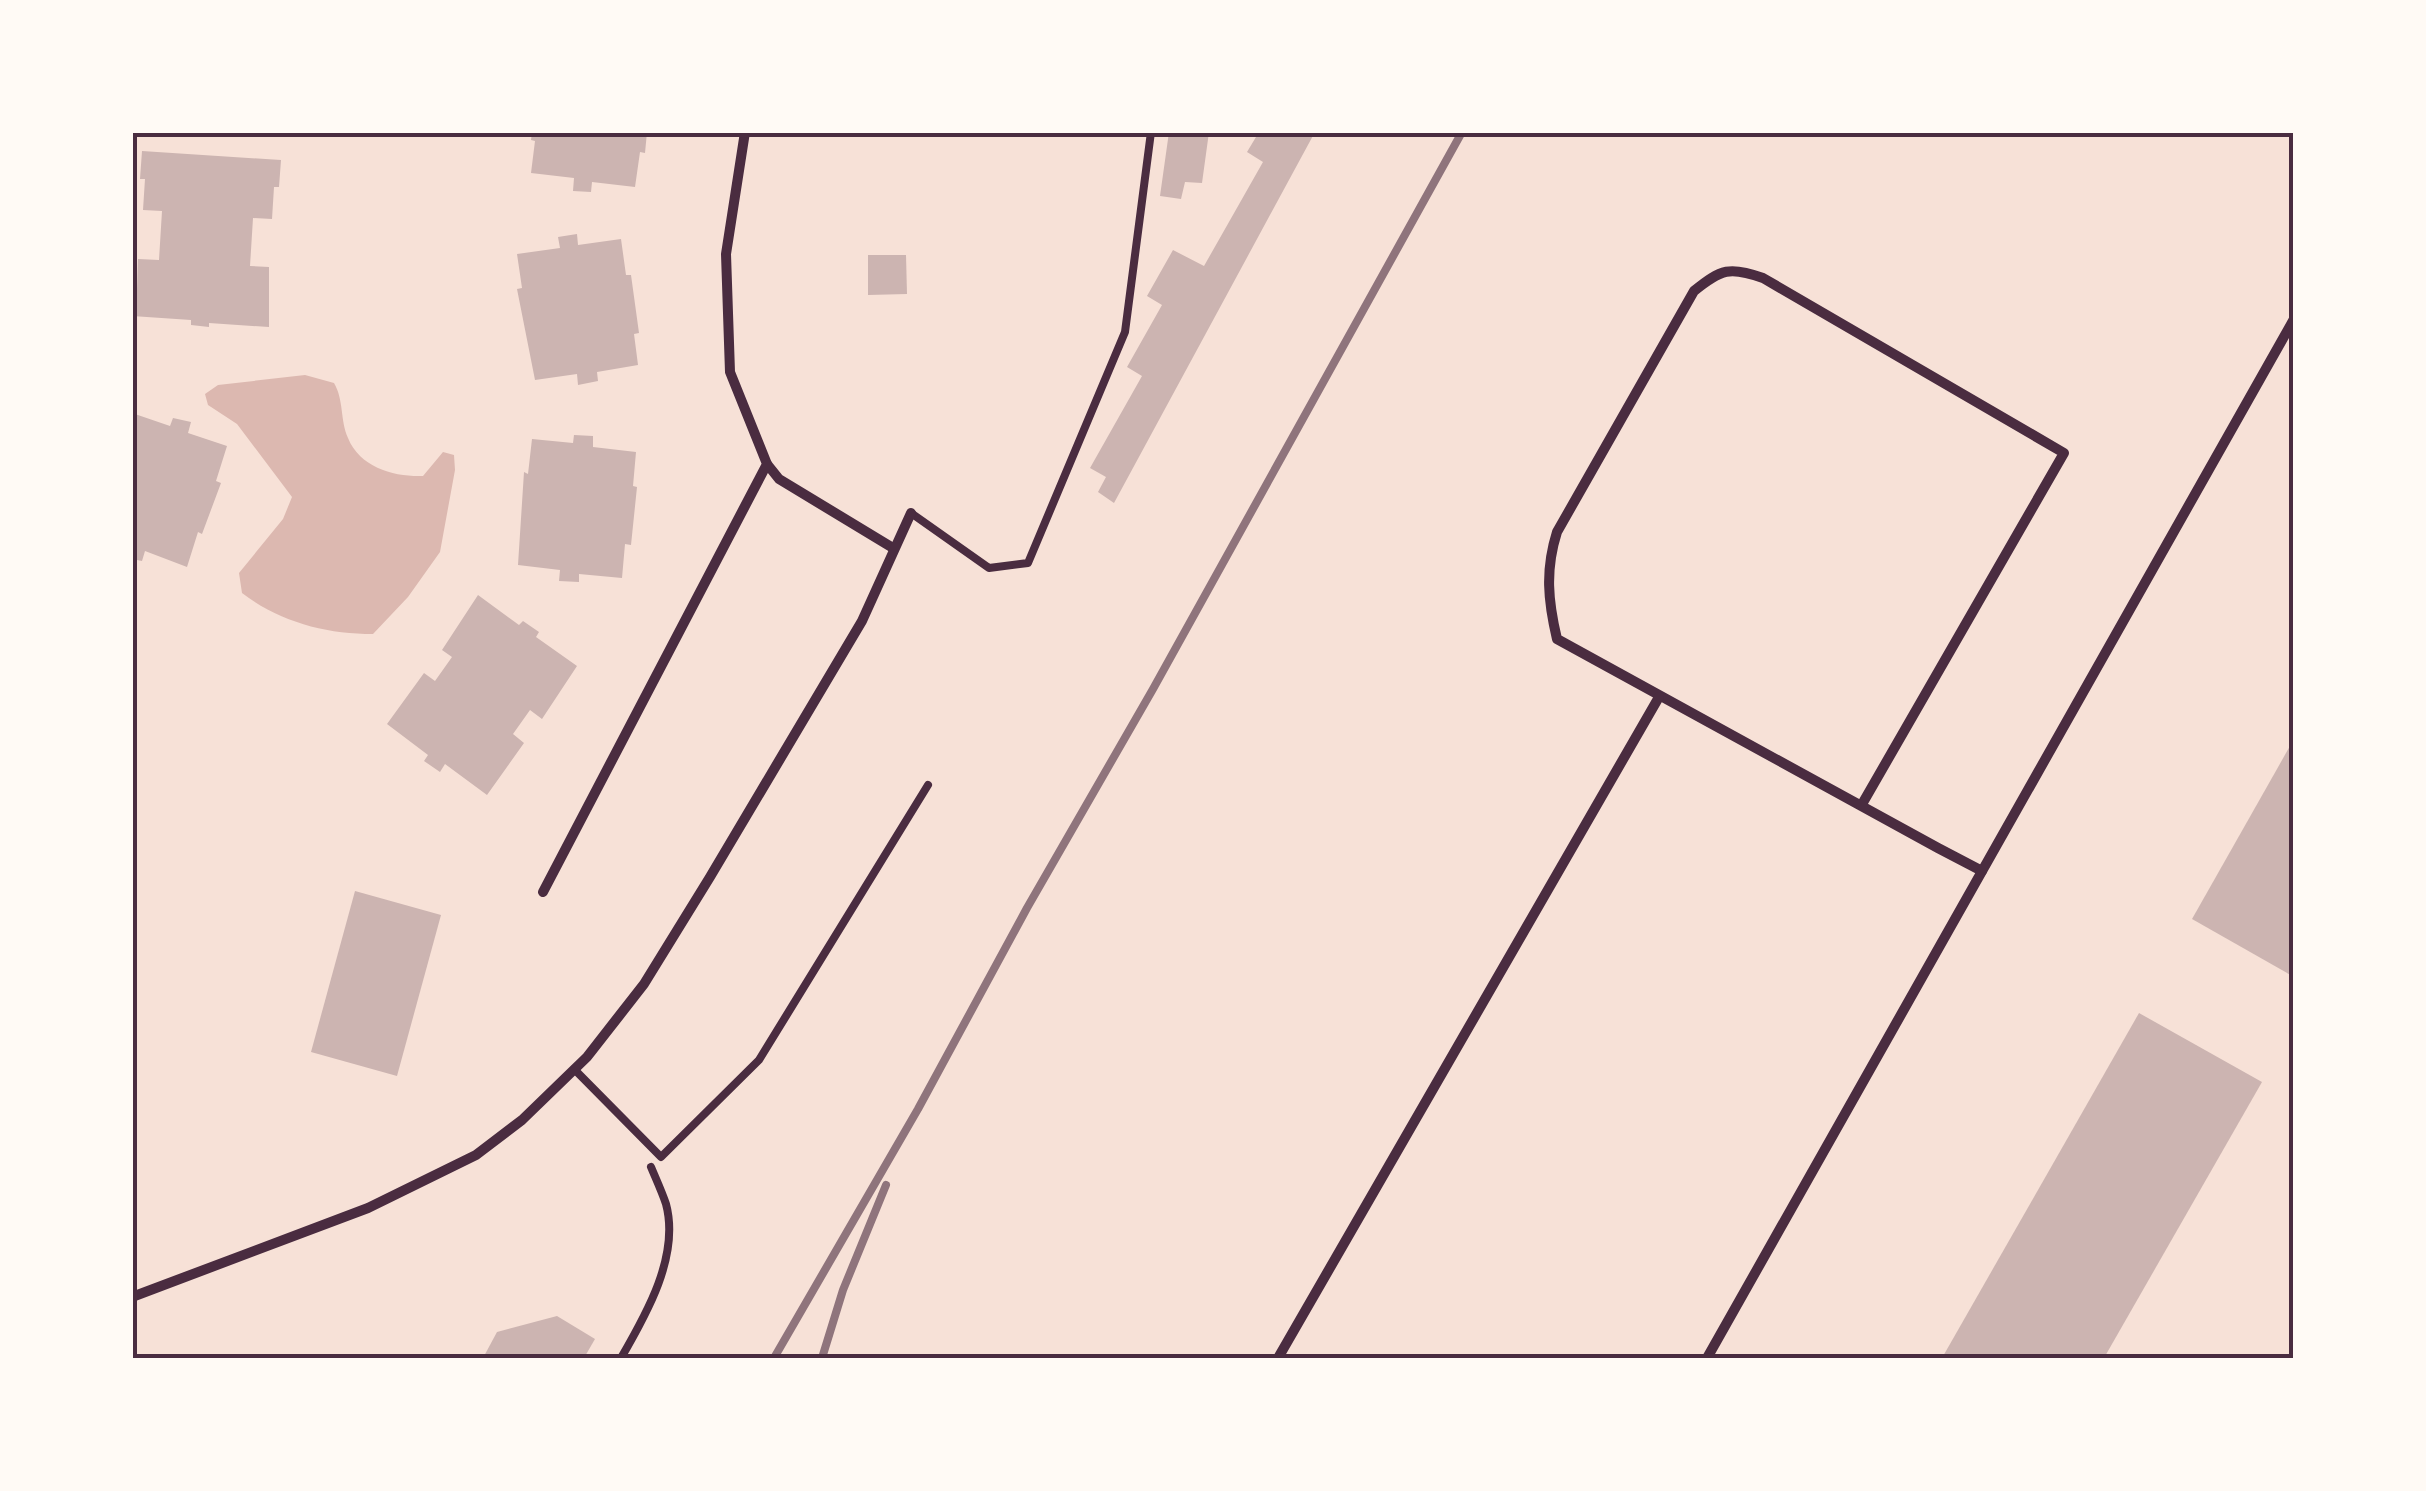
<svg xmlns="http://www.w3.org/2000/svg" width="2426" height="1491" font-family="Poppins,sans-serif">
<rect width="100%" height="100%" fill="#f7e1d7"/>
<!-- water -->
<path fill="#dcb8b0" d="M305,375L334,383C344,400 340,420 348,438C360,468 395,477 423,476L443,452L454,455L455,470L440,552L408,597L373,634C326,634 280,622 242,593L239,573L283,519L292,497L237,424L208,405L205,394L218,385Z"/>
<!-- building -->
<g fill="#ccb4b1">
<path d="M532,132H647L645,153L640,152L635,187L592,182L591,192L573,191L574,178L531,173L535,141L531,140Z"/>
<path d="M1169,132H1209L1202,183L1185,182L1181,199L1160,196Z"/>
<path d="M1259,132H1315L1114,503L1098,492L1106,477L1090,468L1142,376L1127,367L1162,305L1147,296L1173,250L1204,266L1263,162L1247,152Z"/>
<path d="M142,151L281,160L279,187H274L272,219L253,218L250,266L269,267V327L209,323V327L191,325V320L132,316V289H137L138,259L159,260L162,211L143,210L145,179H140Z"/>
<path d="M577,234L578,245L621,239L626,275H631L639,333L634,334L638,365L597,372L598,381L578,385L577,374L535,380L517,289L522,288L517,254L560,248L558,237Z"/>
<path d="M868,255H906L907,294L868,295Z"/>
<path d="M132,413L170,426L173,418L191,422L188,433L227,446L216,481L221,483L202,534L198,532L187,567L145,551L142,561L132,559Z"/>
<path d="M574,435L593,436V447L636,452L633,486L637,487L631,545L625,544L622,578L579,574V582L559,581L560,570L518,565L524,472L528,474L532,439L573,443Z"/>
<path d="M478,595L519,625L523,621L539,632L536,637L577,666L542,719L530,710L513,734L524,743L487,795L445,764L440,772L424,761L428,755L387,724L424,673L435,681L452,657L442,650Z"/>
<path d="M2294,739V977L2192,919Z"/>
<path d="M355,891L441,915L397,1076L311,1052Z"/>
<path d="M2139,1013L2262,1082L2104,1358H1942Z"/>
<path d="M557,1316L595,1339L584,1358H483L497,1332Z"/>
</g>
<g fill="none" stroke-linecap="round" stroke-linejoin="round">
<!-- service -->
<g stroke="#4a2c40" stroke-width="8">
<path d="M911,513L989,568L1028,563L1125,332L1151,132"/>
<path d="M574,1069L661,1157L759,1060L928,785"/>
<path d="M621,1358C646,1315 680,1256 666,1204C662,1192 656,1179 651,1167"/>
</g>
<!-- minor -->
<g stroke="#4a2c40" stroke-width="10">
<path d="M767,464L779,479L893,548"/>
<path d="M1861,806L2064,453L1763,278C1730,266 1721,269 1694,291L1557,532C1545,570 1548,601 1557,639L1938,848L1982,871"/>
<path d="M543,892L767,464L730,372L726,254L745,132"/>
<path d="M132,1297L368,1208L476,1155L522,1120L587,1057L644,984L710,877L862,621L911,513"/>
<path d="M1278,1358L1659,697"/>
<path d="M1707,1358L2294,319"/>
</g>
<!-- rail -->
<g stroke="#8f747c" stroke-width="8">
<path d="M774,1358L918,1109L1027,908L1153,689L1462,132"/>
<path d="M822,1358L843,1290L886,1185"/>
</g>
</g>
<!-- border -->
<rect width="2426" height="1491" fill="none" stroke="#fffaf5" stroke-width="270"/>
<rect x="135" y="135" width="2156" height="1221" fill="none" stroke="#4a2c40" stroke-width="4"/>
</svg>
